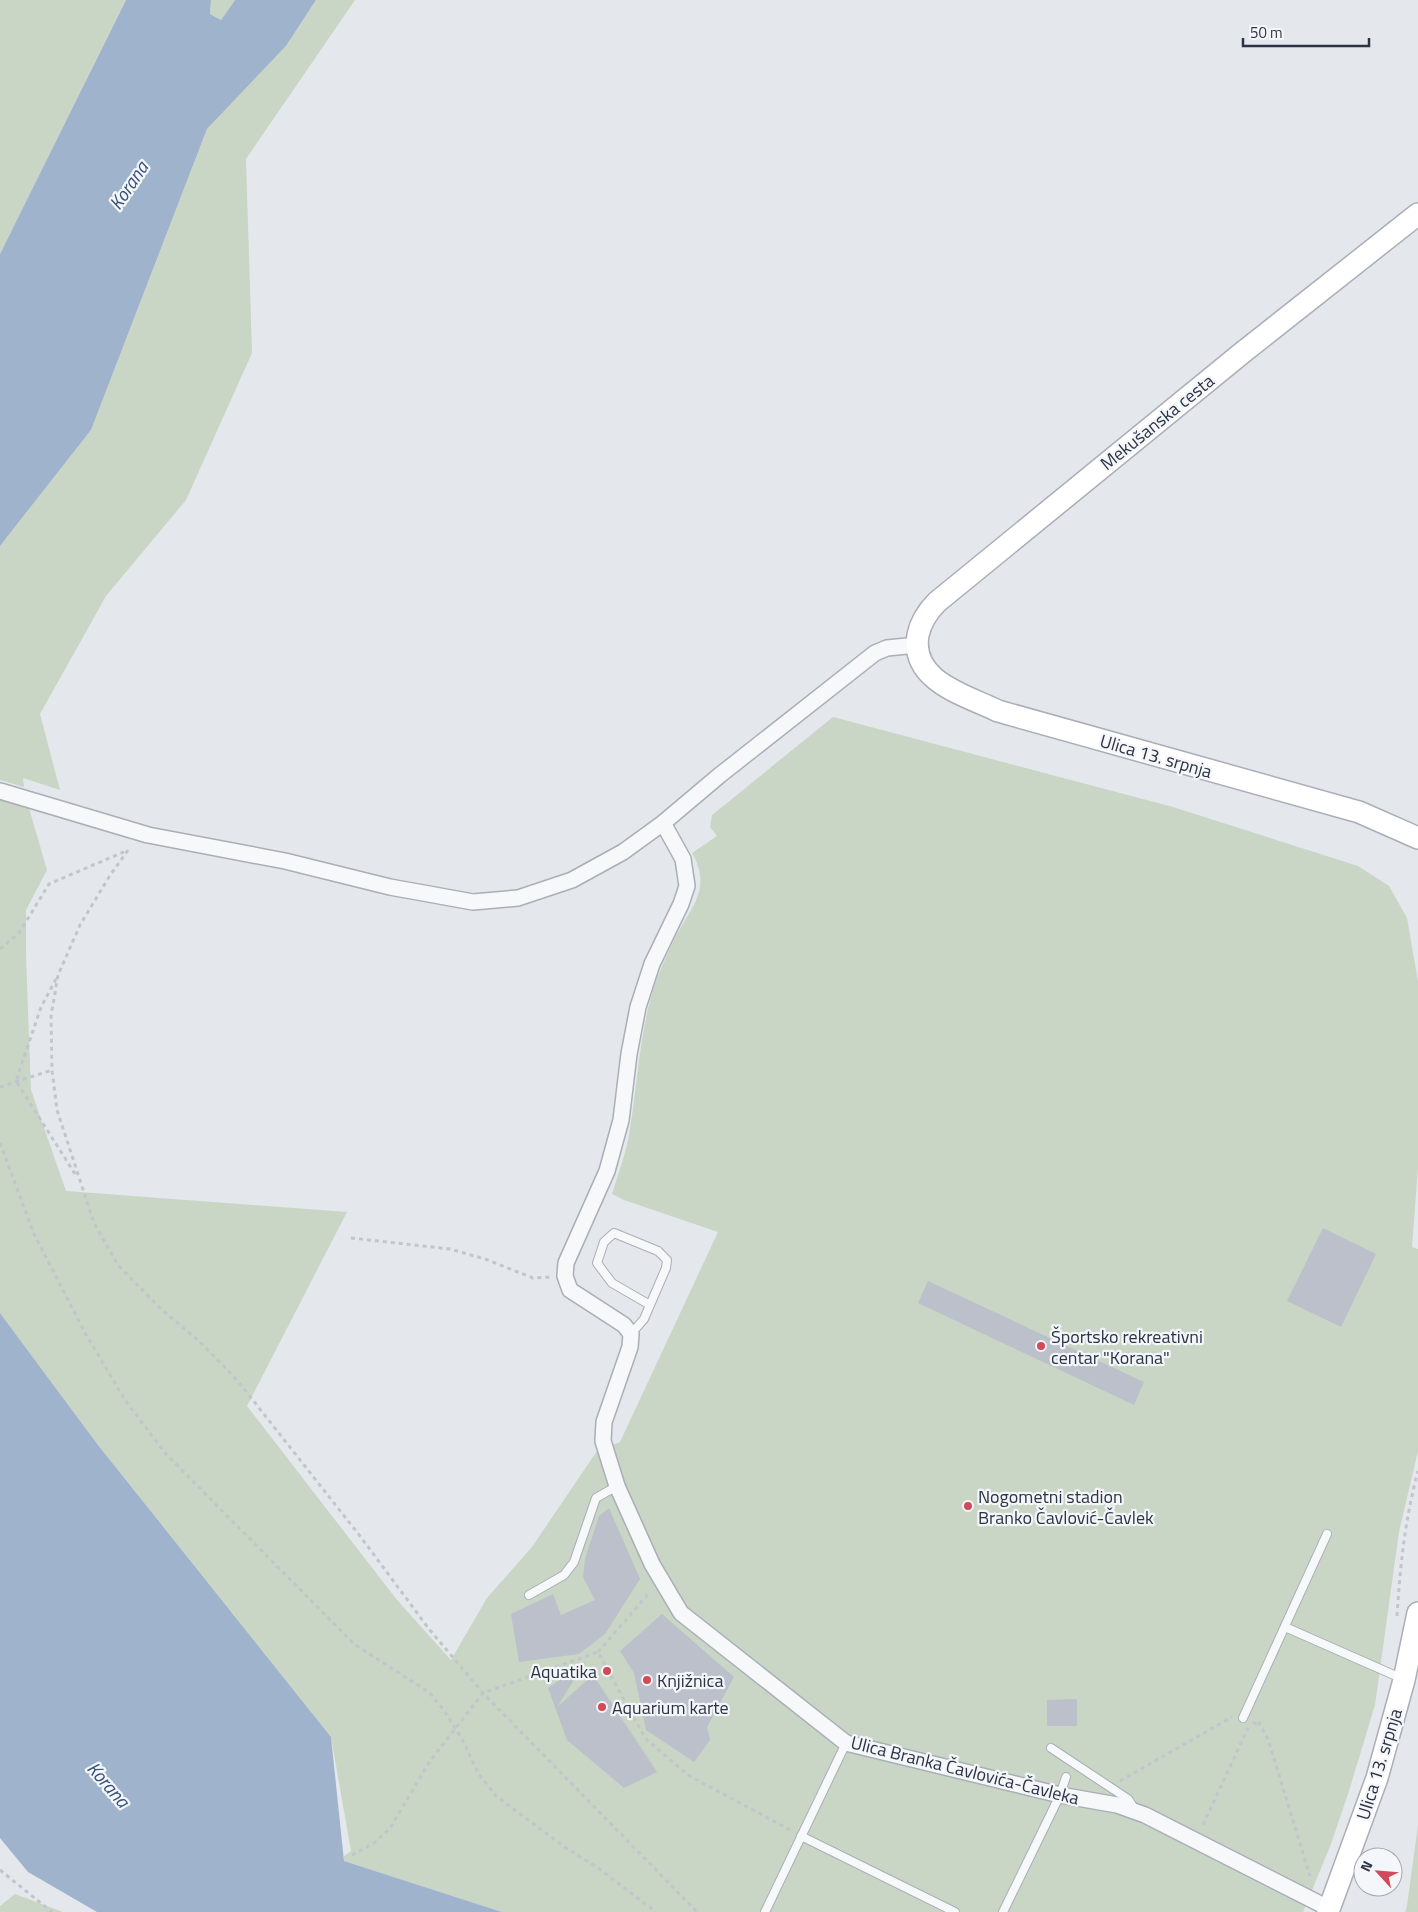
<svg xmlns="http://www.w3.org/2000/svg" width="1418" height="1912" font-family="'Titillium Web',sans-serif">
<rect width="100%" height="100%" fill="#e4e7ec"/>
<!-- green -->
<g fill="#c9d6c5">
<path d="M0,0H126L0,254Z"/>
<path d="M211,0H235L221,20L210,14Z"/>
<path d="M316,0H355L246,159L252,353L186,500L106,596L40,714L60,790L23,778L24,787L0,780V546L91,430L207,129L286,46Z"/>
<path d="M833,717L1173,807L1358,866L1389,886L1407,918L1418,982V1168L1412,1247L1418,1249V1451L1399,1532L1375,1705L1349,1791L1331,1844L1303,1912H502L344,1861V1856L351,1851L331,1737L98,1445L0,1313V799L29,808L47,870L26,910V956L31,1090L66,1191L347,1212L247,1406L397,1600L451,1660L487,1598L532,1547L597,1451L620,1442L718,1232L624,1200L612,1194C618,1175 625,1156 629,1135C638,1083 639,1029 657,978C663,964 669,950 676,936C692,906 712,888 692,853L717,836L710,827L712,815Z"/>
<path d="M1418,1825V1912H1405L1407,1906Z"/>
<path d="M15,1894L63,1912H0V1906Z"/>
</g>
<!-- water -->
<g fill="#9fb4cc">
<path d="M126,0H211L210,14L221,20L235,0H316L286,46L207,129L91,430L0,546V254Z"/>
<path d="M0,1313L98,1445L331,1737L344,1861L502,1912H97L28,1872L0,1838Z"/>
</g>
<!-- building -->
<g fill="#bbc0ca">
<path d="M1323,1228L1376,1254L1341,1327L1287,1301Z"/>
<path d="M928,1281L1144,1382L1134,1405L918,1303Z"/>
<path d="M609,1508L640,1579L605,1634L579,1654L519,1662L511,1614L553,1594L561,1615L595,1600L583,1577L585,1559L599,1516Z"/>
<path d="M662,1614L734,1677L707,1727L710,1740L694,1762L646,1730L634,1673L620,1651Z"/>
<path d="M586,1661L557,1707L593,1675L657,1772L624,1788L567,1740L548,1688Z"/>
<path d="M1077,1699V1726H1047V1700Z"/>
</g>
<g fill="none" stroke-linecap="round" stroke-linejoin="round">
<defs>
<g id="lane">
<path d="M631,1334L644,1319L666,1268L667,1260L658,1251L614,1233L604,1242L597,1263L612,1283L650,1305"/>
<path d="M529,1595L564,1575L574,1562L596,1498L617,1486"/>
<path d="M1285,1627L1403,1679"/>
<path d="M1243,1718L1327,1534"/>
<path d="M1051,1748L1128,1799L1135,1810"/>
<path d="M801,1836L955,1912"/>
<path d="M765,1912L846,1743"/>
<path d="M1003,1912L1060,1795L1066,1777"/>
</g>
<g id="street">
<path d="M0,791L148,835L285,861L390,887L473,902L518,898L572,880L623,852L663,823L720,775L875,653L887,648L917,645"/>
<path d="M663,823L683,859L687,886L681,904L652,964L638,1007L629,1054L621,1120L607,1171L566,1263L565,1276L570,1290L624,1325L631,1334L630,1347L604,1422L603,1441L617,1486L652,1564L681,1613L846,1743L1060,1795L1117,1805L1145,1815L1330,1909"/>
</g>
<g id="secondary">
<path d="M1418,214L1242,353L937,602C927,612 921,621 918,635C910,681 965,695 998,711L1359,812L1418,838"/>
<path d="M1328,1912L1377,1778L1404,1680L1418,1613"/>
</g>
</defs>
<!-- lane casing -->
<use href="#lane" stroke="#a9aeb7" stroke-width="10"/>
<!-- street casing -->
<use href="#street" stroke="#a9aeb7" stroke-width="18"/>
<!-- secondary casing -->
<use href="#secondary" stroke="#a9aeb7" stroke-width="24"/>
<!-- path -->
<g stroke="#c2c5cb" stroke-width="3" stroke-dasharray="4 4" stroke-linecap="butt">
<path d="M128,850L109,877L80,925L58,975L51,1016L52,1070L57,1110L94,1223L118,1265L161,1309L200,1342L237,1380L360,1536L429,1629L483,1693L697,1912"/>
<path d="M0,949L19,933L49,884L126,851"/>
<path d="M56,979L41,1007L16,1081L77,1177"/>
<path d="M0,1087L52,1070"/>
<path d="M0,1143L34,1234L84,1331L125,1400L165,1453L354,1644L430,1693L445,1712L463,1741L478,1773L496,1796L566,1848L598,1868L656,1912"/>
<path d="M351,1238L450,1249L485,1259L533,1278L552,1277"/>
<path d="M1397,1616C1400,1567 1405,1519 1418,1471"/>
<path d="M598,1652L650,1592"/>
<path d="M1253,1722L1256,1724L1258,1721L1268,1739L1310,1876"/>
<path d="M1120,1781L1232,1717"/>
<path d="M1203,1825L1248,1728"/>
<path d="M352,1855L374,1843L390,1828L430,1761L483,1693L598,1652L645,1738L688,1775L792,1831"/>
<path d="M0,1870L52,1912"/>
</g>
<!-- lane -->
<use href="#lane" stroke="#f7f8fa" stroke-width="8"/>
<!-- street -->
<use href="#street" stroke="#f7f8fa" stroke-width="15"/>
<!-- secondary -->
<use href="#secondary" stroke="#fff" stroke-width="21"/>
</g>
<!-- markers -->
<g fill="#d1495b" stroke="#f4f6f9" stroke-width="2">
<circle cx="1041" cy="1346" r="5"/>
<circle cx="968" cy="1506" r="5"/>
<circle cx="607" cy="1671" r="5"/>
<circle cx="647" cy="1680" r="5"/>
<circle cx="602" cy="1707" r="5"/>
</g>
<g text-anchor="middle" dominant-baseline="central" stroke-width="4.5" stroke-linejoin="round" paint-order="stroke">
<!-- street labels -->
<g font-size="18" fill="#2b3445" stroke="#f4f6f9">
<text transform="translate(1157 422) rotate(-39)">Mekušanska cesta</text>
<text transform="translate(1156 756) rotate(16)">Ulica 13. srpnja</text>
<text transform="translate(1379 1764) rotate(-73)">Ulica 13. srpnja</text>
<text transform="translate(965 1770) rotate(14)">Ulica Branka Čavlovića-Čavleka</text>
</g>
<!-- poi labels -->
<g font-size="18" fill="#2b3445" stroke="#f4f6f9" text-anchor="start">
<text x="1051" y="1336">Športsko rekreativni<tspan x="1051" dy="21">centar "Korana"</tspan></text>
<text x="978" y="1496">Nogometni stadion<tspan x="978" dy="21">Branko Čavlović-Čavlek</tspan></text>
<text x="597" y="1671" text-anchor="end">Aquatika</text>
<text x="657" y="1680">Knjižnica</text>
<text x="612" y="1707">Aquarium karte</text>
</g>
<!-- water labels -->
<g font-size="19" font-style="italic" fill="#34527a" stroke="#f4f6f9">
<text transform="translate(128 185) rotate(-56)">Korana</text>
<text transform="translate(109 1784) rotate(49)">Korana</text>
</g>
</g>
<!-- north arrow -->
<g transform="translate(1378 1872) rotate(296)"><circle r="24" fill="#f4f6f9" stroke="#a4a8b1"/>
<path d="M0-4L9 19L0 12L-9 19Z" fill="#d1495b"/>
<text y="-8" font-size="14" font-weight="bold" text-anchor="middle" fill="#2b3445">N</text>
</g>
<!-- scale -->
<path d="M1243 38v8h126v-8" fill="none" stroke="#2b3445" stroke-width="2.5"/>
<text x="1250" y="38" font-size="15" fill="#2b3445" stroke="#f4f6f9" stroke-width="4" paint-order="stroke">50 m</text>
</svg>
